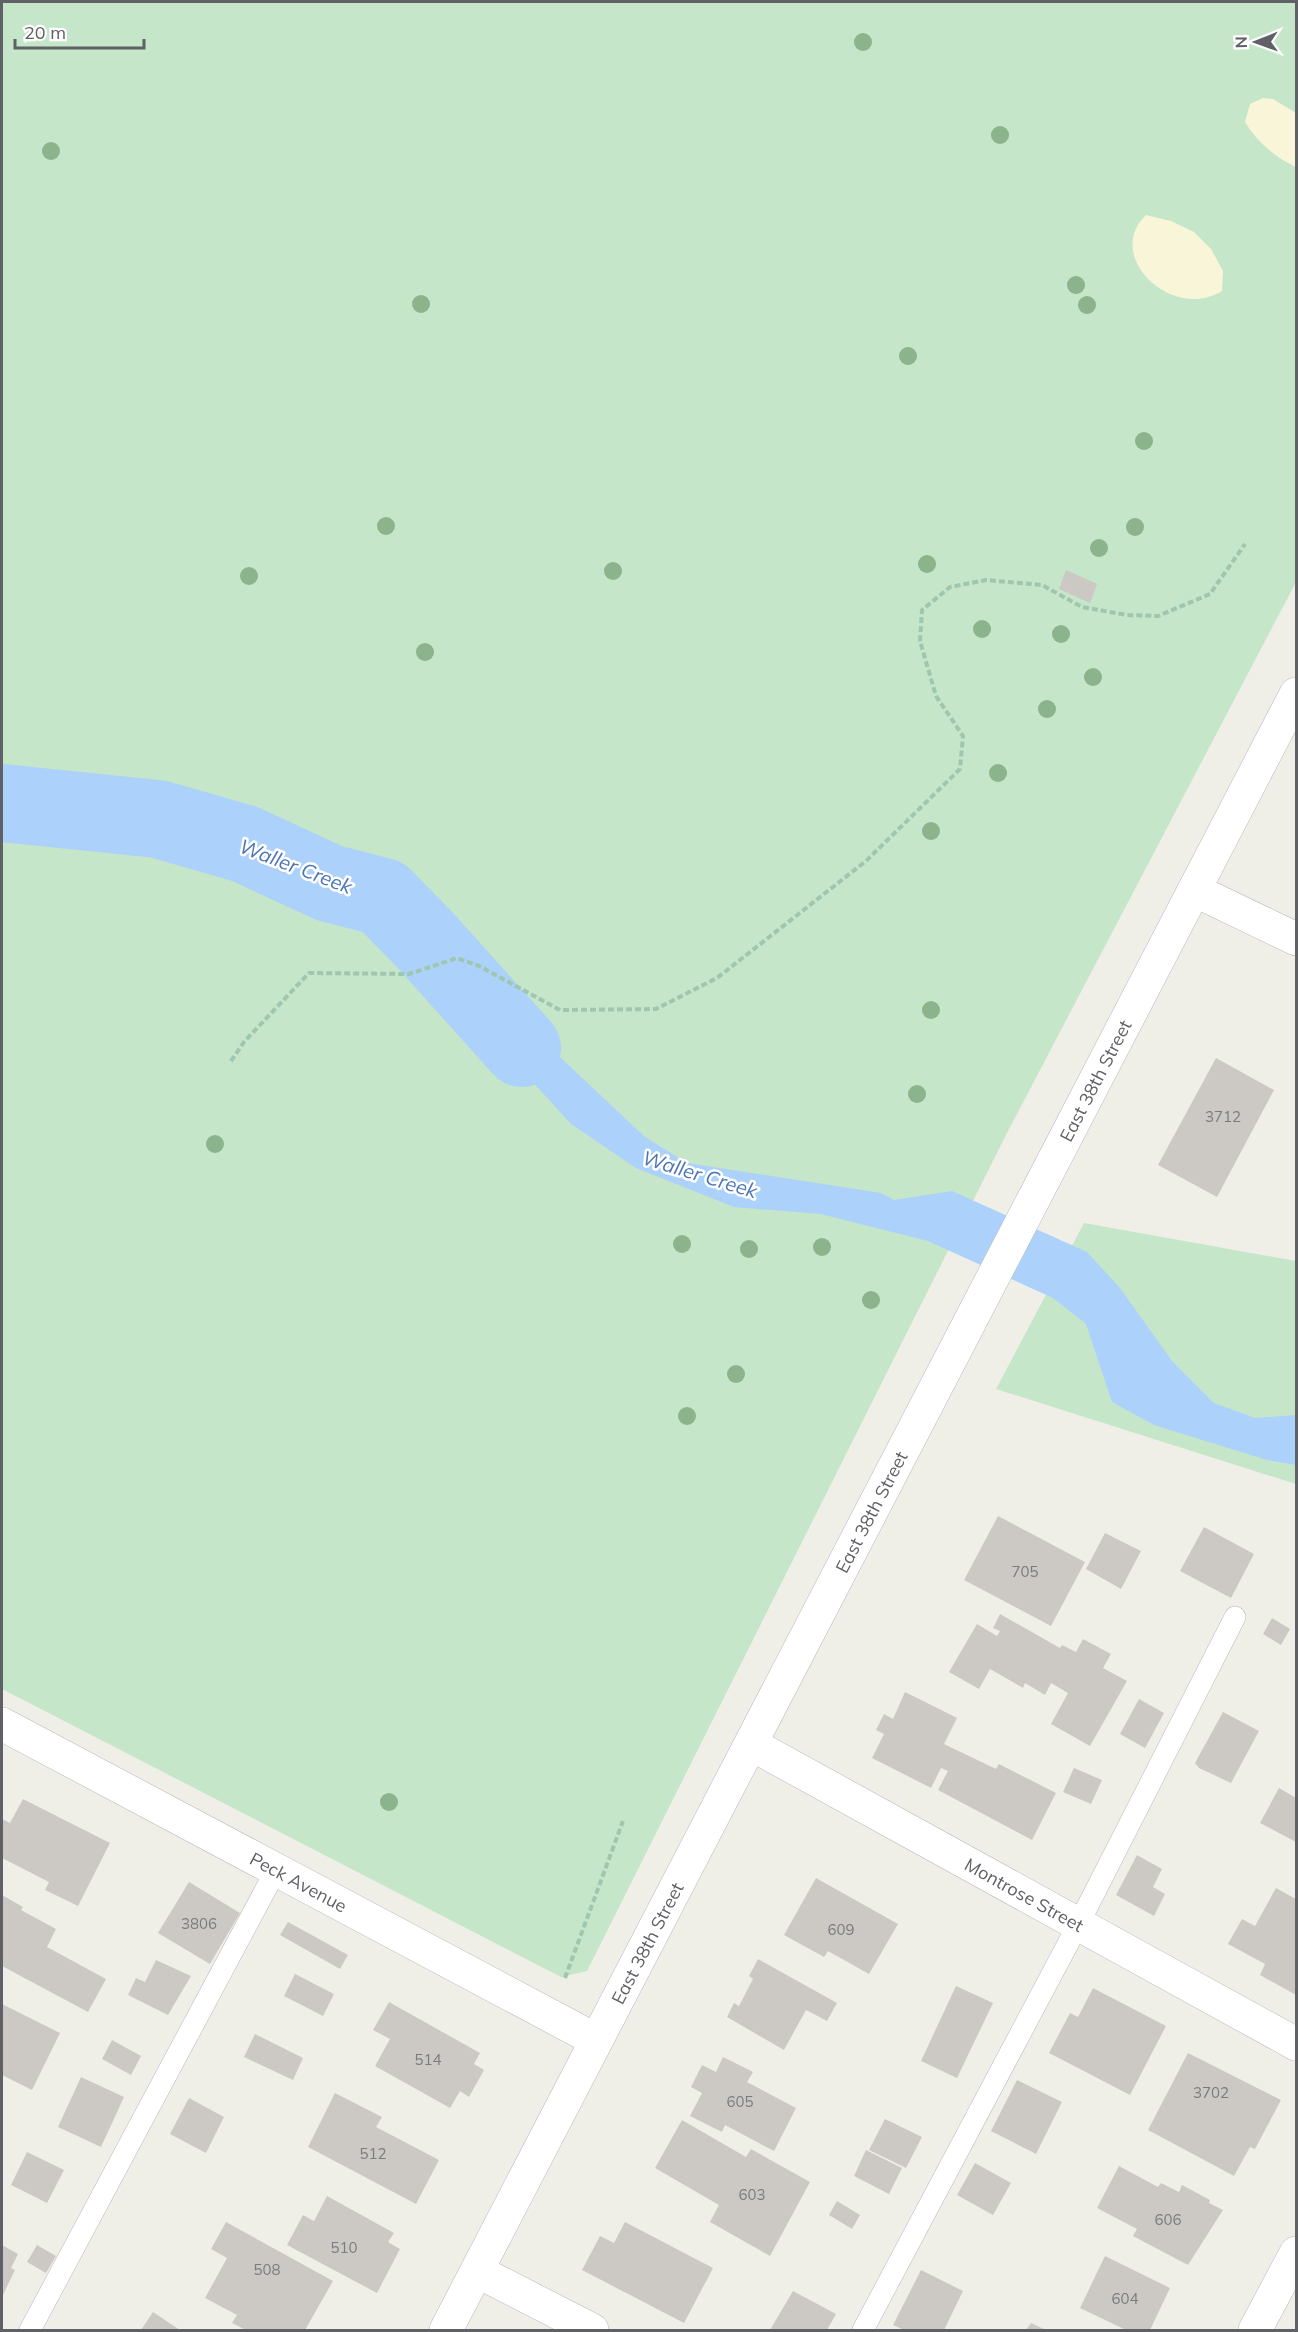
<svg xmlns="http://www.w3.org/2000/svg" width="1298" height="2332" font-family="Mulish,sans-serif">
<rect width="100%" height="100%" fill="#f0efe7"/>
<!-- green -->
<g fill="#c5e6c8">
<path d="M2,2H1296V582L1008,1131L587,1971L561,1977L2,1689Z"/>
<path d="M1084,1223L1296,1261V1484L996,1389Z"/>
</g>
<!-- sand -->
<g fill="#f9f5d9">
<path d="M1263,98L1273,99L1296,113V167C1275,157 1257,142 1245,122L1250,104Z"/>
<path d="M1146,215L1171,221L1194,232L1211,249L1223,271L1222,291C1172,322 1103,256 1146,215Z"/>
</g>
<!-- water -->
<g fill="#acd1fb">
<path d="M222,829L249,831L286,847L315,854L336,866L365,872V879C375,887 384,885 395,891C417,903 437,926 447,949L421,962L406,956L354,906L346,907L254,867C241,868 231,861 217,860L208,840Z"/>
<path d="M457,964L473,971L511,1011L645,1137L687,1163L881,1193L894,1200L952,1191L1087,1252L1120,1288L1172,1361L1214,1403L1255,1418L1296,1415V1465L1267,1460L1154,1425L1112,1402L1086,1324L1053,1298L928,1241L821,1214L734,1207L636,1168L571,1124L479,1023L439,997L422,982Z"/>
</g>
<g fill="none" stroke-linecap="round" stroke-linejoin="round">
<!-- river -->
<path stroke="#acd1fb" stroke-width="78" d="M2,803L158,819L245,844L329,883L383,897L425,940L522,1048"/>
</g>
<!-- building -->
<g fill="#ccc9c4">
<path d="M1066,570L1097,584L1090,603L1059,589Z"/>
<path d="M1216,1058L1274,1090L1217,1197L1158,1165Z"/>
<path d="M998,1516L1085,1562L1051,1626L964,1580Z"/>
<path d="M1204,1527L1254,1554L1231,1598L1180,1571Z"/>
<path d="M1105,1533L1141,1551L1121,1589L1086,1569Z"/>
<path d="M1000,1614L1060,1648L1062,1645L1076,1652L1083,1639L1111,1654L1103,1668L1127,1681L1090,1746L1051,1724L1068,1693L1051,1683L1045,1695L1025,1683L1023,1688L990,1669L979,1689L949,1672L977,1624L997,1636L1000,1631L993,1628Z"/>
<path d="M1272,1618L1290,1629L1281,1645L1263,1634Z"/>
<path d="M905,1692L957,1718L944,1744L996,1769L999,1764L1056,1793L1032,1840L938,1790L948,1771L941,1768L931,1788L872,1758L884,1734L876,1730L884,1714L893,1719Z"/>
<path d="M1139,1699L1164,1713L1145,1748L1120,1734Z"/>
<path d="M1223,1712L1259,1731L1231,1783L1199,1768L1195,1763Z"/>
<path d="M1074,1768L1102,1780L1091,1804L1063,1792Z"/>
<path d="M1279,1788L1296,1798V1842L1260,1823Z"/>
<path d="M23,1799L110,1843L78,1906L45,1890L49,1882L2,1858V1819L10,1823Z"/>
<path d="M1137,1855L1162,1869L1153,1887L1165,1894L1154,1916L1116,1895Z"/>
<path d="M816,1878L898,1924L869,1974L828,1951L824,1957L784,1935Z"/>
<path d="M189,1882L240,1913L210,1964L158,1933Z"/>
<path d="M1276,1888L1296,1899V1995L1260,1975L1265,1964L1228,1944L1242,1919L1255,1926Z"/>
<path d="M2,1895L23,1907L21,1910L56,1929L47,1947L106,1979L88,2012L2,1966Z"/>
<path d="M288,1922L348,1955L340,1969L280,1935Z"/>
<path d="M758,1959L837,2003L827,2021L806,2010L784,2050L727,2017L734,2003L739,2006L753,1979L749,1976Z"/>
<path d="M156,1960L191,1976L168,2015L128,1995L136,1978L145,1982Z"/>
<path d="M295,1974L334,1994L323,2016L284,1996Z"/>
<path d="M956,1986L993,2003L957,2078L921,2061Z"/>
<path d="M1093,1988L1166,2026L1130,2095L1049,2053L1070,2013L1078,2017Z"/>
<path d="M389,2002L480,2053L474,2064L484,2070L469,2097L460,2091L450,2108L375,2066L390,2039L373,2030Z"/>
<path d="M2,2004L60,2033L32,2090L2,2075Z"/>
<path d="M255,2034L303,2058L293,2080L244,2057Z"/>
<path d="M112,2040L141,2056L131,2075L102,2059Z"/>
<path d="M1188,2053L1281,2100L1255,2149L1250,2147L1234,2176L1148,2130Z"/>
<path d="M723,2057L753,2072L747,2082L796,2108L774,2151L725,2125L722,2132L690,2116L702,2093L691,2087L702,2065L716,2072Z"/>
<path d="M81,2077L124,2097L101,2147L58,2127Z"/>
<path d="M1017,2080L1062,2102L1036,2154L991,2131Z"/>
<path d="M335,2093L382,2117L376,2127L439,2160L416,2204L308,2147Z"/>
<path d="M189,2098L224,2117L206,2153L170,2134Z"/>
<path d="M885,2119L922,2137L906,2168L869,2150Z"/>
<path d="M682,2120L746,2157L751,2149L810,2182L770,2256L710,2222L719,2205L655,2168Z"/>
<path d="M866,2150L902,2168L889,2194L854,2176Z"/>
<path d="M27,2152L64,2170L47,2203L11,2185Z"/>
<path d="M975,2163L1011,2183L993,2215L957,2195Z"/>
<path d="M1119,2166L1158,2187L1161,2183L1179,2192L1182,2185L1210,2200L1209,2203L1223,2210L1188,2265L1133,2236L1137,2229L1097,2208Z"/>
<path d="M327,2196L394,2233L388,2242L400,2249L377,2293L287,2245L303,2215L314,2221Z"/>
<path d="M837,2201L860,2215L852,2229L829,2215Z"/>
<path d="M226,2222L333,2281L305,2330H246L232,2323L237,2315L205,2298L227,2258L211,2249Z"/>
<path d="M625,2222L713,2268L684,2323L582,2270L600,2236L614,2243Z"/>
<path d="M2,2245L18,2254L11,2268L15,2270L2,2297Z"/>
<path d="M37,2245L56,2256L46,2273L27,2262Z"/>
<path d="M1105,2256L1170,2288L1150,2330H1126L1080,2308Z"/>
<path d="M921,2270L963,2291L944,2330H904L893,2325Z"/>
<path d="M793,2291L836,2314L827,2330H770Z"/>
<path d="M153,2312L180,2330H141Z"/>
<path d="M1031,2323L1046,2330H1026Z"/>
</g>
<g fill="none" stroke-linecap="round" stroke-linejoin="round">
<defs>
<g id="service">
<path d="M30,2330L276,1870"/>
<path d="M863,2330L1079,1923L1235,1617"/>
</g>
<g id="minor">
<path d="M1194,890L1296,939"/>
<path id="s1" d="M2,1724L596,2040"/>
<path id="s2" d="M751,1744L1296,2044"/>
<path d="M477,2271L592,2330"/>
<path d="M1255,2330L1296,2253"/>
</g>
<g id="tertiary">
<path id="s3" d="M446,2330L1296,694"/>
</g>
</defs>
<!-- service casing -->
<use href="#service" stroke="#b7b9bd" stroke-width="22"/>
<!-- minor casing -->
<use href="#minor" stroke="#b7b9bd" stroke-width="34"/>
<!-- tertiary casing -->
<use href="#tertiary" stroke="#b7b9bd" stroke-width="34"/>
<!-- path -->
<g stroke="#9fc6ae" stroke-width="4" stroke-dasharray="6 3" stroke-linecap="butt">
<path d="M231,1061L244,1042L309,973L409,974L457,958L479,966L560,1010L656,1009L717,978L866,861L960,769L963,736L936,696L920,641L922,610L950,587L986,580L1042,585L1082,607L1127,615L1158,616L1210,594L1245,544"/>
<path d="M565,1978L623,1821"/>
</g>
<!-- service -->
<use href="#service" stroke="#fff" stroke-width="21"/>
<!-- minor -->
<use href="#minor" stroke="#fff" stroke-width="33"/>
<!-- tertiary -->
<use href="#tertiary" stroke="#fff" stroke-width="33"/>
</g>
<!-- trees -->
<g fill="#8bb48d">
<circle cx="863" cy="42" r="9"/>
<circle cx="1000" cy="135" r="9"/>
<circle cx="51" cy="151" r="9"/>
<circle cx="1076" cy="285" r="9"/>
<circle cx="421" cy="304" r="9"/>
<circle cx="1087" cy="305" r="9"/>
<circle cx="908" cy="356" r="9"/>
<circle cx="1144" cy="441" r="9"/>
<circle cx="386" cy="526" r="9"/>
<circle cx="1135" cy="527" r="9"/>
<circle cx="1099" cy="548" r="9"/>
<circle cx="927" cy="564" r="9"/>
<circle cx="613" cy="571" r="9"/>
<circle cx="249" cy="576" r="9"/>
<circle cx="982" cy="629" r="9"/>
<circle cx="1061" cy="634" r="9"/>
<circle cx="425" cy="652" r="9"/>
<circle cx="1093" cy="677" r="9"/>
<circle cx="1047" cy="709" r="9"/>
<circle cx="998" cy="773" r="9"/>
<circle cx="931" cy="831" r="9"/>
<circle cx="931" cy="1010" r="9"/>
<circle cx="917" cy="1094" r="9"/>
<circle cx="215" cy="1144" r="9"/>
<circle cx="682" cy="1244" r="9"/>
<circle cx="822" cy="1247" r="9"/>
<circle cx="749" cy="1249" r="9"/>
<circle cx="871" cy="1300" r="9"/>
<circle cx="736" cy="1374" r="9"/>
<circle cx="687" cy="1416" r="9"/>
<circle cx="389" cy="1802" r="9"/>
</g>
<g text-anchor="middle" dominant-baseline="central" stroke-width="5" stroke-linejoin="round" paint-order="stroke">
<!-- number labels -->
<g font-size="15" fill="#7a7b7e">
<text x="1223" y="1116">3712</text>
<text x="1025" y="1571">705</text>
<text x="199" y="1923">3806</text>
<text x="841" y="1929">609</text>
<text x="428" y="2059">514</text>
<text x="1211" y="2092">3702</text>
<text x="740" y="2101">605</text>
<text x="373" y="2153">512</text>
<text x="752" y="2194">603</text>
<text x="1168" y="2219">606</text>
<text x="344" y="2247">510</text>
<text x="267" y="2269">508</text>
<text x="1125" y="2298">604</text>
</g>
<!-- street labels -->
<g font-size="18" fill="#5f6167" stroke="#fff">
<text stroke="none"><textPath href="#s3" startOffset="1408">East 38th Street</textPath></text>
<text stroke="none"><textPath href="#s3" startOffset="922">East 38th Street</textPath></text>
<text stroke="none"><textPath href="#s1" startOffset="336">Peck Avenue</textPath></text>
<text stroke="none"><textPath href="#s2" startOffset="312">Montrose Street</textPath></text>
<text stroke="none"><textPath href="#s3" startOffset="436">East 38th Street</textPath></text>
</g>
<!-- water labels -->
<g font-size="20" font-style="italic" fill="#4b75b6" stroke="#fff">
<text transform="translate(296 866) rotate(21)">Waller Creek</text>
<text transform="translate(700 1174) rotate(17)">Waller Creek</text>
</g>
</g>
<!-- border -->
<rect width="1298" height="2332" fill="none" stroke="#5f6167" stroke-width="6"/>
<!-- north arrow -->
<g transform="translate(1256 42) rotate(269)" stroke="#ffffff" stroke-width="4.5" paint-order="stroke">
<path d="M0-4.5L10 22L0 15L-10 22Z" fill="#5f6167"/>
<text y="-9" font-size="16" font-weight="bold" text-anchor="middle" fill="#5f6167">N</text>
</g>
<!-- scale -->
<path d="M15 39v9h129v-9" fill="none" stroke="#5f6167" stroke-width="3"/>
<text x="24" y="39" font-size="18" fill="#5f6167" stroke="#ffffff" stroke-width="4.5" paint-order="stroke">20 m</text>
</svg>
